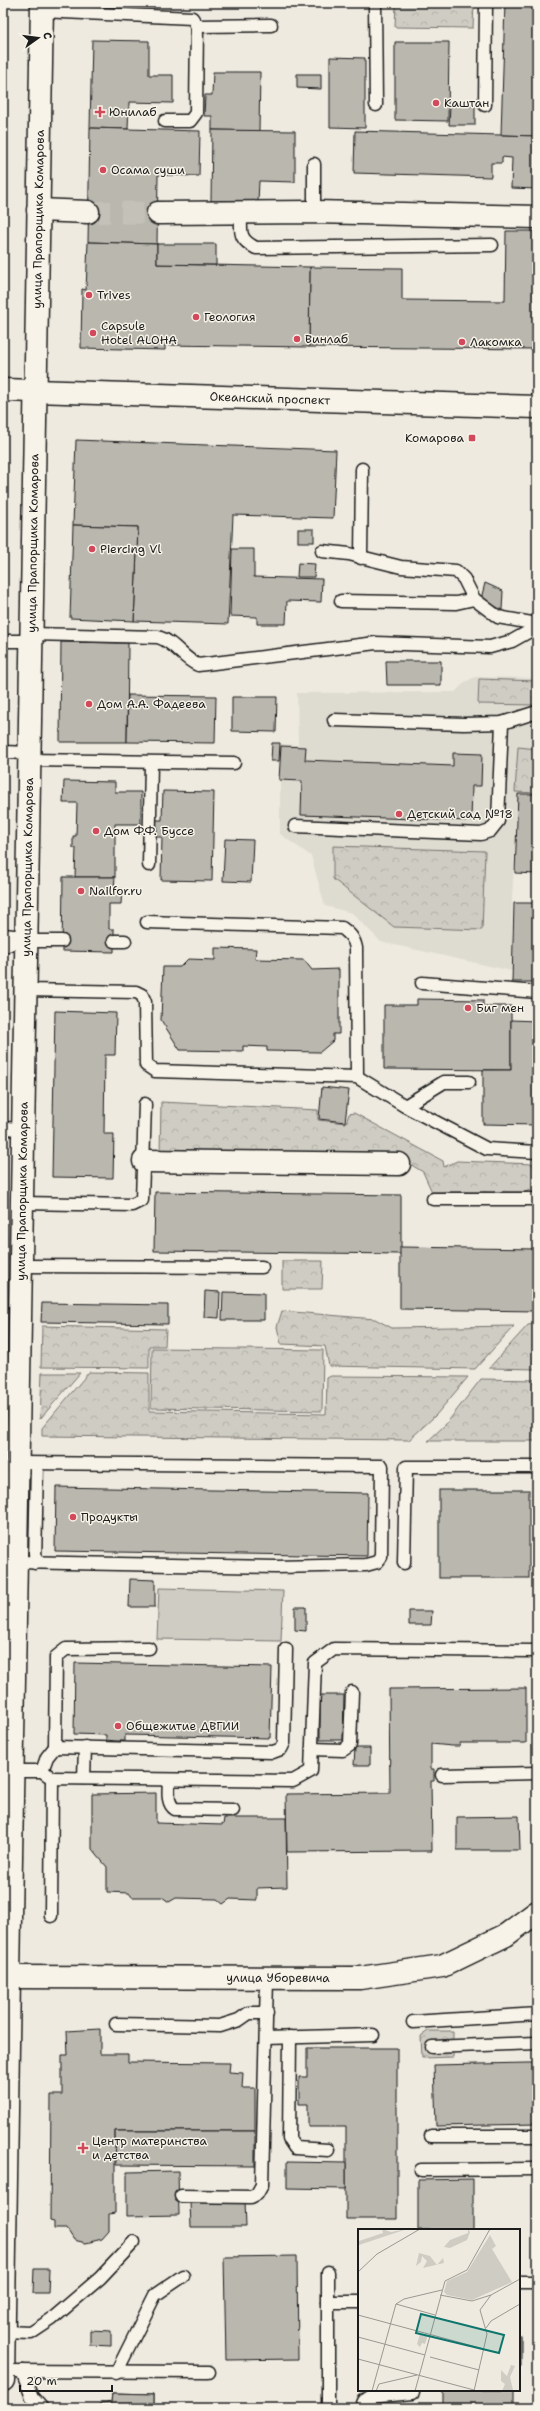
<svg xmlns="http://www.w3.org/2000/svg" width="540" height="2411" font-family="'Shantell Sans',sans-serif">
<defs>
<pattern id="forest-crowns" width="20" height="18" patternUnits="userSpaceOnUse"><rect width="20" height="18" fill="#cfccc3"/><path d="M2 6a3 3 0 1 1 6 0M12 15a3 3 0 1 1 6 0" fill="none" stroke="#b1afa7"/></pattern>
</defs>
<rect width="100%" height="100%" fill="#eeeae0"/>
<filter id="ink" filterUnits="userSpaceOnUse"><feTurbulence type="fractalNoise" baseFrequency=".025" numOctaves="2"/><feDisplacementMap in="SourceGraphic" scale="8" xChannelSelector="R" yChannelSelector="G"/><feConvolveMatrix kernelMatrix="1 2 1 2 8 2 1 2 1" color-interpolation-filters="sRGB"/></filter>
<g filter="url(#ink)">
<!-- built -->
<path fill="#dedbd1" d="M475,677L537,678V794L518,793L512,898V971L381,942L352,913L325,906L311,856L280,834V744L298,745L297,693L455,692L465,682Z"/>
<!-- grass -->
<path fill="#cfccc3" stroke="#767470" d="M159,1588L283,1591L281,1641L157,1639Z"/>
<!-- forest -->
<g fill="url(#forest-crowns)" stroke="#767470">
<path d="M396,3H474L473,28L395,27Z"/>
<path d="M479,679L537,681V705L478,704Z"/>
<path d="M518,747L537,749V793L515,792Z"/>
<path d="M333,846L485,851L482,930L394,927L333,879Z"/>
<path d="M161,1102L318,1110V1120L346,1123L349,1114L354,1113L443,1161L444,1167L457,1161L534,1164L537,1167V1188L525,1192H432L423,1172L400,1158L160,1154Z"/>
<path d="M282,1261H323L322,1289H282Z"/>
<path d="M282,1311L375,1319L392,1328L514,1326L475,1369L329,1366L325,1346L281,1344L277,1327Z"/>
<path d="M537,1324V1369L489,1368L528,1325Z"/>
<path d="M42,1326L166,1329L165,1346H149V1368L41,1367Z"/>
<path d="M152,1348L323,1350L322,1411L151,1408Z"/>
<path d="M89,1372L149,1373V1411L326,1414L327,1378L331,1376L468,1377L436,1415L409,1440L42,1436V1428Z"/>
<path d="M42,1373H80L40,1419Z"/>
<path d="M481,1379L537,1380V1441H428L446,1424Z"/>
<path d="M428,2031H453V2057L422,2058L421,2036Z"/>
</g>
<!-- building -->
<g fill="#bab7af" stroke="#1c1c1c">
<path d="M505,3H537V136L501,135Z"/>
<path d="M92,40L149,41V75H173V103L129,102L128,129L90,128Z"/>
<path d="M395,42H449L448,121L395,120Z"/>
<path d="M330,57L365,58V128L330,127Z"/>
<path d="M213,72H260L259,131L212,130V116H204L205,95H212Z"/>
<path d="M297,74H321V89L297,88Z"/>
<path d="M450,105L475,106V125H449Z"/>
<path d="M90,128L200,131L199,176L158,175L157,244L88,242Z"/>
<path d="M212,130L295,131V182L259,181L258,202L211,201Z"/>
<path d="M355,131L537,136V189L511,188L512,158L502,157V163H491V177L354,173Z"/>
<path d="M506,231H537V349L309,347L310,267L402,268V300L505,301Z"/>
<path d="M88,242L157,244V264L310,267L309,347L165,345V350L81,348L82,289L86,290Z"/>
<path d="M157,244H216V265L157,264Z"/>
<path d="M76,440L336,450L333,518L233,515L228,624L134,621L138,527L73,525Z"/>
<path d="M73,525L138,527L134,621L70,618Z"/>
<rect x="298" y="529" width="16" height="13"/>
<path d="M232,549H254V577L322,579L321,602L287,601L286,624H257V617L230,616Z"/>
<path d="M298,563L315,564L314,577H297Z"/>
<path d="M485,583L503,591L502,610L481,599Z"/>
<path d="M61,642L128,643L127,742H60Z"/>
<path d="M386,661H441V685H387Z"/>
<path d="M128,695L216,696L215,743L127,742Z"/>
<path d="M232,697H277L276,732L232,731Z"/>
<path d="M272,743H280L279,761H271Z"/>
<path d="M281,746L306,747L305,760L453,766V753L482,754L481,786H472L471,821L301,815L302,781L279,780Z"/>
<path d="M64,781L115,782V792H141V824H115V877H75L76,848H73V836H76L77,803H63Z"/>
<path d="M163,791L214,792L212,881L161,880L162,837H155V820H162Z"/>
<path d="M518,794H537V874L515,873Z"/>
<path d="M225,839L253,840L251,882L223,881Z"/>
<path d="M63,877H115L114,889H122L121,904H109V929H114V952L62,951Z"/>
<path d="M514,903H537V982H512Z"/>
<path d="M215,948L256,949L255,959L304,960L312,970L339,969V1034H333V1041L320,1052L267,1051V1047L243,1046V1051L180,1050L161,1020L163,967H180L188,959L215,960Z"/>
<path d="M417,999L483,1000V1006H511V1070L384,1069V1005H417Z"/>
<path d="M55,1011L116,1013L115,1055H105L104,1134H114L113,1178L52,1177Z"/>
<path d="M511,1020L537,1021V1125L483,1124V1070H511Z"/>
<path d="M322,1087L349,1090L345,1122L319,1119Z"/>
<path d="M155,1192L401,1195V1254L154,1251Z"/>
<path d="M400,1247L537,1249V1311L400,1309Z"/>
<path d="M205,1291L220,1292L219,1318L204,1317Z"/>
<path d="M223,1292L264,1293V1320H222Z"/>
<path d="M42,1303L168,1305V1324L41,1322Z"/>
<path d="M56,1487L368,1493L367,1556L55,1551Z"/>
<rect x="439" y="1490" width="90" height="88"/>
<path d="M130,1579L155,1580V1607H129Z"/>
<path d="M295,1607H306V1631L295,1630Z"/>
<path d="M409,1611H432L431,1625H409Z"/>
<path d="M75,1663L272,1667L270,1738L125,1735V1741H116L106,1740V1735L74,1734Z"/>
<path d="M526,1688V1743H460V1746H452L431,1744V1769H434V1781H431L432,1851L287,1852L286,1794L390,1793L389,1689Z"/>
<path d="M320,1695H344L343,1740H320Z"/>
<path d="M355,1748H370V1765H354Z"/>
<path d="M156,1793V1823L223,1825L224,1818H286L287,1887L257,1888V1900L230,1899L223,1904L217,1899L176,1898L169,1902L162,1897H132L129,1893L107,1892V1867L92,1849V1794Z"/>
<path d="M519,1816L520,1850H457V1817Z"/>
<path d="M100,2029V2054H128V2062L230,2063L229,2072L243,2073L242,2088H255V2131H115V2213L109,2214V2231L102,2239L86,2243L74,2240L67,2229H54V2222L50,2221L51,2095H62V2055H68L67,2031Z"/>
<path d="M307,2048H397V2219H346V2127H308V2104H299V2077H307Z"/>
<path d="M527,2063H537V2124L436,2126L434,2065Z"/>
<path d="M115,2131H255V2166L116,2165Z"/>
<path d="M287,2162L346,2163V2189L287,2188Z"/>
<path d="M178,2171L179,2215L127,2216V2172Z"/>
<path d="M473,2179V2230H418V2180Z"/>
<path d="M245,2201L246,2227H191L190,2202Z"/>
<path d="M297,2256L298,2359L226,2360L224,2257Z"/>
<path d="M34,2269H49L48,2293H33Z"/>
<path d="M90,2330L111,2331V2346L90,2345Z"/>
<rect x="519" y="2335" width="2" height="31"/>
<rect x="443" y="2390" width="71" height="18"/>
<path d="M112,2393L154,2394V2408H95L100,2404L111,2403Z"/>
<path d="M112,2393L154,2394V2408H95L100,2404L111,2403Z"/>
</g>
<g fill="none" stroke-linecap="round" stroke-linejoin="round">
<!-- street-tunnel -->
<path stroke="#c4c1b9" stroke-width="22" stroke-dasharray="22 11" stroke-linecap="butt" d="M88,212L158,213"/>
<defs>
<g id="lane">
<path d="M375,3L376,105"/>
<path d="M41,11L192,18L197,26L196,113L190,121H165"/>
<path d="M197,26L271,25"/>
<path d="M485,105L486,3"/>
<path d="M314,212V164"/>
<path d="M241,214C241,232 238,239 256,248L492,245"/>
<path d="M322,551L349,554L401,567L456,571L464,579L474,599L498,617L537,624"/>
<path d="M361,558L362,469"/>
<path d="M341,601L456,603L474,599"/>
<path d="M31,634L158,637C175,642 182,658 198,665L376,643L490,647L512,641L537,627"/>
<path d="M3,641H31"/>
<path d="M334,720L464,724L502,723L537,712"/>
<path d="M3,752L29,753"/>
<path d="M29,760L234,763"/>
<path d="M295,826L481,834L490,831L498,821L502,723"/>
<path d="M149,865L151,763"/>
<path d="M147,922L342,928C350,934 354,938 356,948L357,1077"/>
<path d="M3,935L25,937"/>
<path d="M26,941H62"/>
<path d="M114,941H125"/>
<path d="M3,947L26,937"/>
<path d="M422,983L537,992"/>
<path d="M25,990L136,992L142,995L145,1002L146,1065L155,1071L357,1077L405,1106L487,1149L537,1152"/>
<path d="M405,1106L444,1082H469"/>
<path d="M3,1128L23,1129"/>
<path d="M433,1199H537"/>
<path d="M22,1203L132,1205L142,1200L145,1104"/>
<path d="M21,1266L262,1267"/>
<path d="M3,1381H19"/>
<path d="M16,1562L276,1567L366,1565L377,1562L381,1557L382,1466L18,1463"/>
<path d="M35,1563L37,1464"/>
<path d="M404,1563L406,1467H537"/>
<path d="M149,1648L66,1649L56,1657L55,1747L273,1752L281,1749L284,1743L286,1649"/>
<path d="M312,1749L343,1750L350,1745L352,1692"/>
<path d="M13,1771H42L52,1778"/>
<path d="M42,1771L47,1757L55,1747"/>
<path d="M442,1775L537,1773"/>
<path d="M84,1778L85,1747"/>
<path d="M169,1780C169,1789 166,1803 175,1809L233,1810"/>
<path d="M51,1916L52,1778L293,1781L311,1771L315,1663L334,1649L537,1651"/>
<path d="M413,2022L537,2014"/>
<path d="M116,2024L220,2026L239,2020L249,2013H267"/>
<path d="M290,2037L289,2139L295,2148L328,2150"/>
<path d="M266,2038L373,2035"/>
<path d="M432,2047L537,2043"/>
<path d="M431,2136H537"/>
<path d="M421,2170L537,2169"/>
<path d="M181,2196L251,2197L257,2194L262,2185L267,1978"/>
<path d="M328,2272V2408"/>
<path d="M519,2282H537"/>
<path d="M328,2302H359"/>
<path d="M4,2332L31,2333L52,2319L100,2278L134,2242"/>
<path d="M3,2371L209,2372"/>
<path d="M22,2371L32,2397L42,2408"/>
<path d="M116,2373L155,2295L183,2276"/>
<path d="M361,2408L364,2401L370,2397L413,2393"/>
</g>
<g id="street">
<path d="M38,210L88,212"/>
<path d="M158,213L314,212L537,217"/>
<path d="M144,1161L399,1164"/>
<path d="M3,2380L9,1977"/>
</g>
<g id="secondary">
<path id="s1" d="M3,1977L360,1978L442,1966L506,1935L537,1912"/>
<path id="s2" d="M9,1977L42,3"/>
</g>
<g id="primary">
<path id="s3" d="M3,390L537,407"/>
</g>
</defs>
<!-- lane casing -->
<use href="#lane" stroke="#1c1c1c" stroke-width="15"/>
<!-- street casing -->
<use href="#street" stroke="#1c1c1c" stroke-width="25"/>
<!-- secondary casing -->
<use href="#secondary" stroke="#1c1c1c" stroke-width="25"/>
<!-- primary casing -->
<use href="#primary" stroke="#1c1c1c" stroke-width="25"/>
<!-- lane -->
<use href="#lane" stroke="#f7f3e8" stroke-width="12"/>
<!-- street -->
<use href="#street" stroke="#f7f3e8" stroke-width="22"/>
<!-- secondary -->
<use href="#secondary" stroke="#f7f3e8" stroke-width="22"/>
<!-- primary -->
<use href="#primary" stroke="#f7f3e8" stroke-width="22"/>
</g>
</g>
<!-- markers -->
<g fill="#d1495b" stroke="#f7f3e8" stroke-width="1.5">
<circle cx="436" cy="103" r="4"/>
<path d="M98 106h4v4h4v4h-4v4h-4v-4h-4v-4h4z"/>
<circle cx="103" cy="170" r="4"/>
<circle cx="89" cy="295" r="4"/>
<circle cx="196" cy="317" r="4"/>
<circle cx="93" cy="333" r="4"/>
<circle cx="297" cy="339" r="4"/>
<circle cx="462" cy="342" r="4"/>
<rect x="468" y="434" width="8" height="8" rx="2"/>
<circle cx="92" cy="549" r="4"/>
<circle cx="89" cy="704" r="4"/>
<circle cx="399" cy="814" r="4"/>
<circle cx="96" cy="831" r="4"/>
<circle cx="81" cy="891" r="4"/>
<circle cx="468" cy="1008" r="4"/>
<circle cx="73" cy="1517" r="4"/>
<circle cx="118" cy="1726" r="4"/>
<path d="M81 2142h4v4h4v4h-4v4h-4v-4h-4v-4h4z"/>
</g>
<g text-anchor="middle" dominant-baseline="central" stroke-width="3" stroke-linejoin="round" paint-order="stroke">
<!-- poi labels -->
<g font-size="12" fill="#1c1c1c" stroke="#f7f3e8" text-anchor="start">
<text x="444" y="103">Каштан</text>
<text x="109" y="112">Юнилаб</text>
<text x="111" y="170">Осама суши</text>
<text x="97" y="295">Trives</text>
<text x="204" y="317">Геология</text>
<text x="101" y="326">Capsule<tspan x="101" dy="14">Hotel ALOHA</tspan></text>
<text x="305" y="339">Винлаб</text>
<text x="470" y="342">Лакомка</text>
<text x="464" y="438" text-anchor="end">Комарова</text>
<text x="100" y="549">Piercing Vl</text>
<text x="97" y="704">Дом А.А. Фадеева</text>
<text x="407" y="814">Детский сад №18</text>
<text x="104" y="831">Дом Ф.Ф. Буссе</text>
<text x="89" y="891">Nailfor.ru</text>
<text x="476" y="1008">Биг мен</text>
<text x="81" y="1517">Продукты</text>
<text x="126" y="1726">Общежитие ДВГИИ</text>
<text x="92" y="2141">Центр материнства<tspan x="92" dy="14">и детства</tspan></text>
</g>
<!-- street labels -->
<g font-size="12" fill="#1c1c1c" stroke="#f7f3e8">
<text stroke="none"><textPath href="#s2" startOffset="1758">улица Прапорщика Комарова</textPath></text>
<text stroke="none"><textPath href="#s3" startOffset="267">Океанский проспект</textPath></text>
<text stroke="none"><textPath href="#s2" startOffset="1434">улица Прапорщика Комарова</textPath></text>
<text stroke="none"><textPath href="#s2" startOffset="1110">улица Прапорщика Комарова</textPath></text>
<text stroke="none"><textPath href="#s2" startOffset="786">улица Прапорщика Комарова</textPath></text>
<text stroke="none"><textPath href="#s1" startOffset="275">улица Уборевича</textPath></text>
</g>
</g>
<!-- overview -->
<g transform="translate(358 2229)">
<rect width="162" height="162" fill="#eeeae0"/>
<path d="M24,0L33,3L49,0L1,16V12L25,4ZM110,0L112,3L109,11L92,19L86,18L92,11L110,4ZM132,6L138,17L134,20L154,53L114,71L89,66L86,63L89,52L109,43ZM61,24L72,27L79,36L85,29L86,34L65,39L69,32L64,27L63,33L58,37ZM62,105L70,106L67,115L64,114L62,118L59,115ZM153,136L157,137L152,148L155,161L144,162L147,155L143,152V141L149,147Z" fill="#cfccc3"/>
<path fill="none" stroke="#9a9892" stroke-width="1" d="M0,43L19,25L62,0M82,66L114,72L133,66L162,50M38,75L77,86M0,86L126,120M128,99L133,92L162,75M0,108L67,126M72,128L121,141M0,130L116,161M14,162L38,75L46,70L84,61M18,162L21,155L59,146M57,162L87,52L109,41L132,0M116,162L129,105L122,81L133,66"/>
<path fill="#0f766e" fill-opacity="0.15" stroke="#0f766e" stroke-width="2" d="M63,85L146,106L141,124L58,104Z"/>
<rect width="162" height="162" fill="none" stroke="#1c1c1c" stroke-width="2"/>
</g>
<!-- margin -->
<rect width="540" height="2411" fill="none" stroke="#f7f3e8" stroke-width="16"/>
<rect x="8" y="8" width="524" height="2395" fill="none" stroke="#1c1c1c" stroke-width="1.5" filter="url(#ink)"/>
<!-- north arrow -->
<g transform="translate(38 38) rotate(76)" stroke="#f7f3e8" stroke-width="3" paint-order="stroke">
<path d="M0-3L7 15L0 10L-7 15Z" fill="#1c1c1c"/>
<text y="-6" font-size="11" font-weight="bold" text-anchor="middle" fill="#1c1c1c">С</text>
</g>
<!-- scale -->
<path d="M20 2385v6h92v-6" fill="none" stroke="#1c1c1c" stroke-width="2"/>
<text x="26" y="2385" font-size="12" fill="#1c1c1c" stroke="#f7f3e8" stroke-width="3" paint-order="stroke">20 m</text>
</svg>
